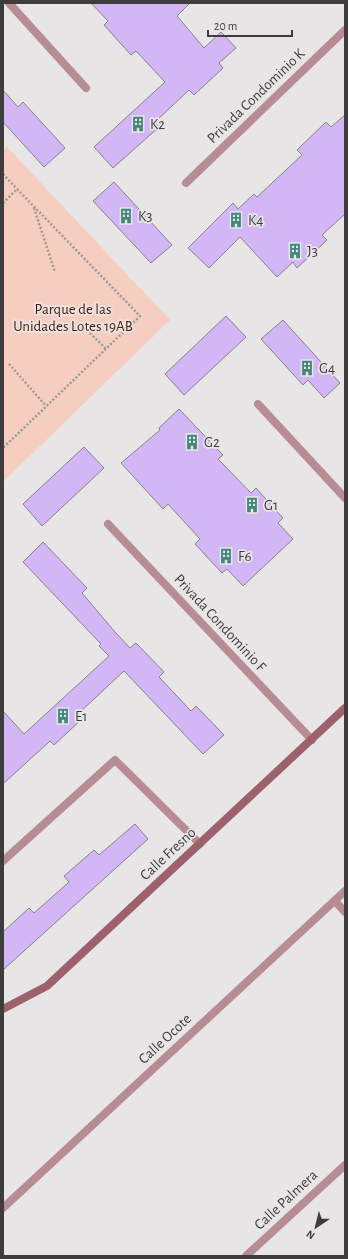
<svg xmlns="http://www.w3.org/2000/svg" width="348" height="1259" font-family="'Alegreya Sans',sans-serif">
<rect width="100%" height="100%" fill="#e8e5e7"/>
<!-- green -->
<path fill="#f6cec0" d="M7,147L170,320L3,482V151Z"/>
<!-- building -->
<g fill="#d3b6f5" stroke="#868487">
<path d="M91,3H190L177,16L204,48L221,32L236,48L219,63L223,68L194,95L189,90L155,122L159,127L113,168L94,147L165,82L136,51L131,55L104,25L108,21Z"/>
<path d="M3,90L18,107L23,102L65,148L44,167L3,122Z"/>
<path d="M345,115V214L322,235L327,240L297,268L293,262L277,277L240,237L209,268L188,248L233,203L238,209L254,194L257,197L302,155L297,150L326,122L331,127Z"/>
<path d="M114,182L172,245L151,263L93,201Z"/>
<path d="M226,316L246,337L184,395L165,374Z"/>
<path d="M283,320L340,383L324,398L308,380L303,385L261,339Z"/>
<path d="M179,409L223,455L218,459L251,493L256,488L283,518L278,523L293,539L243,586L227,569L222,573L195,544L200,539L168,504L163,509L121,463L160,430L159,428Z"/>
<path d="M84,447L104,468L42,526L23,504Z"/>
<path d="M43,542L87,588L82,593L115,632L130,648L136,643L164,672L159,677L191,711L196,706L224,735L203,754L124,671L79,713L83,718L54,745L50,741L3,784V711L24,734L109,656L99,646L101,644L23,562Z"/>
<path d="M135,824L148,839L3,970V932L29,908L34,913L69,882L64,876L94,850L99,855Z"/>
</g>
<g fill="none" stroke-linecap="round" stroke-linejoin="round">
<!-- path -->
<g stroke="#9c9a9b" stroke-width="2.5" stroke-dasharray="2 2" stroke-linecap="butt">
<path d="M3,174L17,189"/>
<path d="M3,203L17,189L140,316L3,448"/>
<path d="M34,208L55,272"/>
<path d="M90,333L106,349"/>
<path d="M9,364L46,406"/>
</g>
<!-- street -->
<g stroke="#b78c93" stroke-width="8">
<path d="M9,3L86,88"/>
<path d="M186,183L345,30"/>
<path d="M258,404L345,498"/>
<path d="M108,524L312,740"/>
<path d="M3,861L115,760L200,844"/>
<path d="M335,901L345,912"/>
<path d="M3,1208L345,891"/>
<path d="M246,1256L345,1165"/>
</g>
<!-- secondary -->
<path stroke="#9d616b" stroke-width="8" d="M3,1009L47,986L345,708"/>
</g>
<!-- icons -->
<defs>
<symbol id="building-bare" viewBox="-9 -9 18 18"><path d="M-4-6H4V6H1V3H-1V6H-4ZM-2.5-4.3h1.7v1.8h-1.7ZM.8-4.3h1.7v1.8H.8ZM-2.5-1h1.7V.8h-1.7ZM.8-1h1.7V.8H.8Z" fill="#43867a" stroke="#e8e5e7" stroke-width="2.5" paint-order="stroke"/></symbol>
</defs>
<g fill-rule="evenodd">
<use href="#building-bare" x="127" y="113" width="22" height="22"/>
<use href="#building-bare" x="115" y="205" width="22" height="22"/>
<use href="#building-bare" x="225" y="209" width="22" height="22"/>
<use href="#building-bare" x="284" y="240" width="22" height="22"/>
<use href="#building-bare" x="296" y="357" width="22" height="22"/>
<use href="#building-bare" x="181" y="431" width="22" height="22"/>
<use href="#building-bare" x="241" y="494" width="22" height="22"/>
<use href="#building-bare" x="215" y="545" width="22" height="22"/>
<use href="#building-bare" x="52" y="705" width="22" height="22"/>
</g>
<g text-anchor="middle" dominant-baseline="central" stroke-width="3.5" stroke-linejoin="round" paint-order="stroke">
<!-- street labels -->
<g font-size="15" fill="#3e3c3d" stroke="#e8e5e7">
<text transform="translate(256 96) rotate(-44)">Privada Condominio K</text>
<text transform="translate(220 623) rotate(47)">Privada Condominio F</text>
<text transform="translate(168 854) rotate(-43)">Calle Fresno</text>
<text transform="translate(165 1039) rotate(-43)">Calle Ocote</text>
<text transform="translate(286 1200) rotate(-43)">Calle Palmera</text>
</g>
<!-- poi labels -->
<g font-size="15" fill="#3e3c3d" stroke="#e8e5e7" text-anchor="start">
<text x="150" y="124">K2</text>
<text x="138" y="216">K3</text>
<text x="248" y="220">K4</text>
<text x="307" y="251">J3</text>
<text x="319" y="368">G4</text>
<text x="204" y="442">G2</text>
<text x="264" y="505">G1</text>
<text x="238" y="556">F6</text>
<text x="75" y="716">E1</text>
</g>
<!-- park labels -->
<g font-size="15" fill="#4f1803" stroke="#e8e5e7">
<text x="73" y="309">Parque de las<tspan x="73" dy="17">Unidades Lotes 19AB</tspan></text>
</g>
</g>
<!-- border -->
<rect width="348" height="1259" fill="none" stroke="#3e3c3d" stroke-width="8"/>
<!-- north arrow -->
<g transform="translate(316 1227) rotate(215)" stroke="#e8e5e7" stroke-width="3" paint-order="stroke">
<path d="M0-3L7 15L0 10L-7 15Z" fill="#3e3c3d"/>
<text y="-6" font-size="11" font-weight="bold" text-anchor="middle" fill="#3e3c3d">N</text>
</g>
<!-- scale -->
<path d="M208 30v6h84v-6" fill="none" stroke="#3e3c3d" stroke-width="2"/>
<text x="214" y="30" font-size="12" fill="#3e3c3d" stroke="#e8e5e7" stroke-width="3" paint-order="stroke">20 m</text>
</svg>
